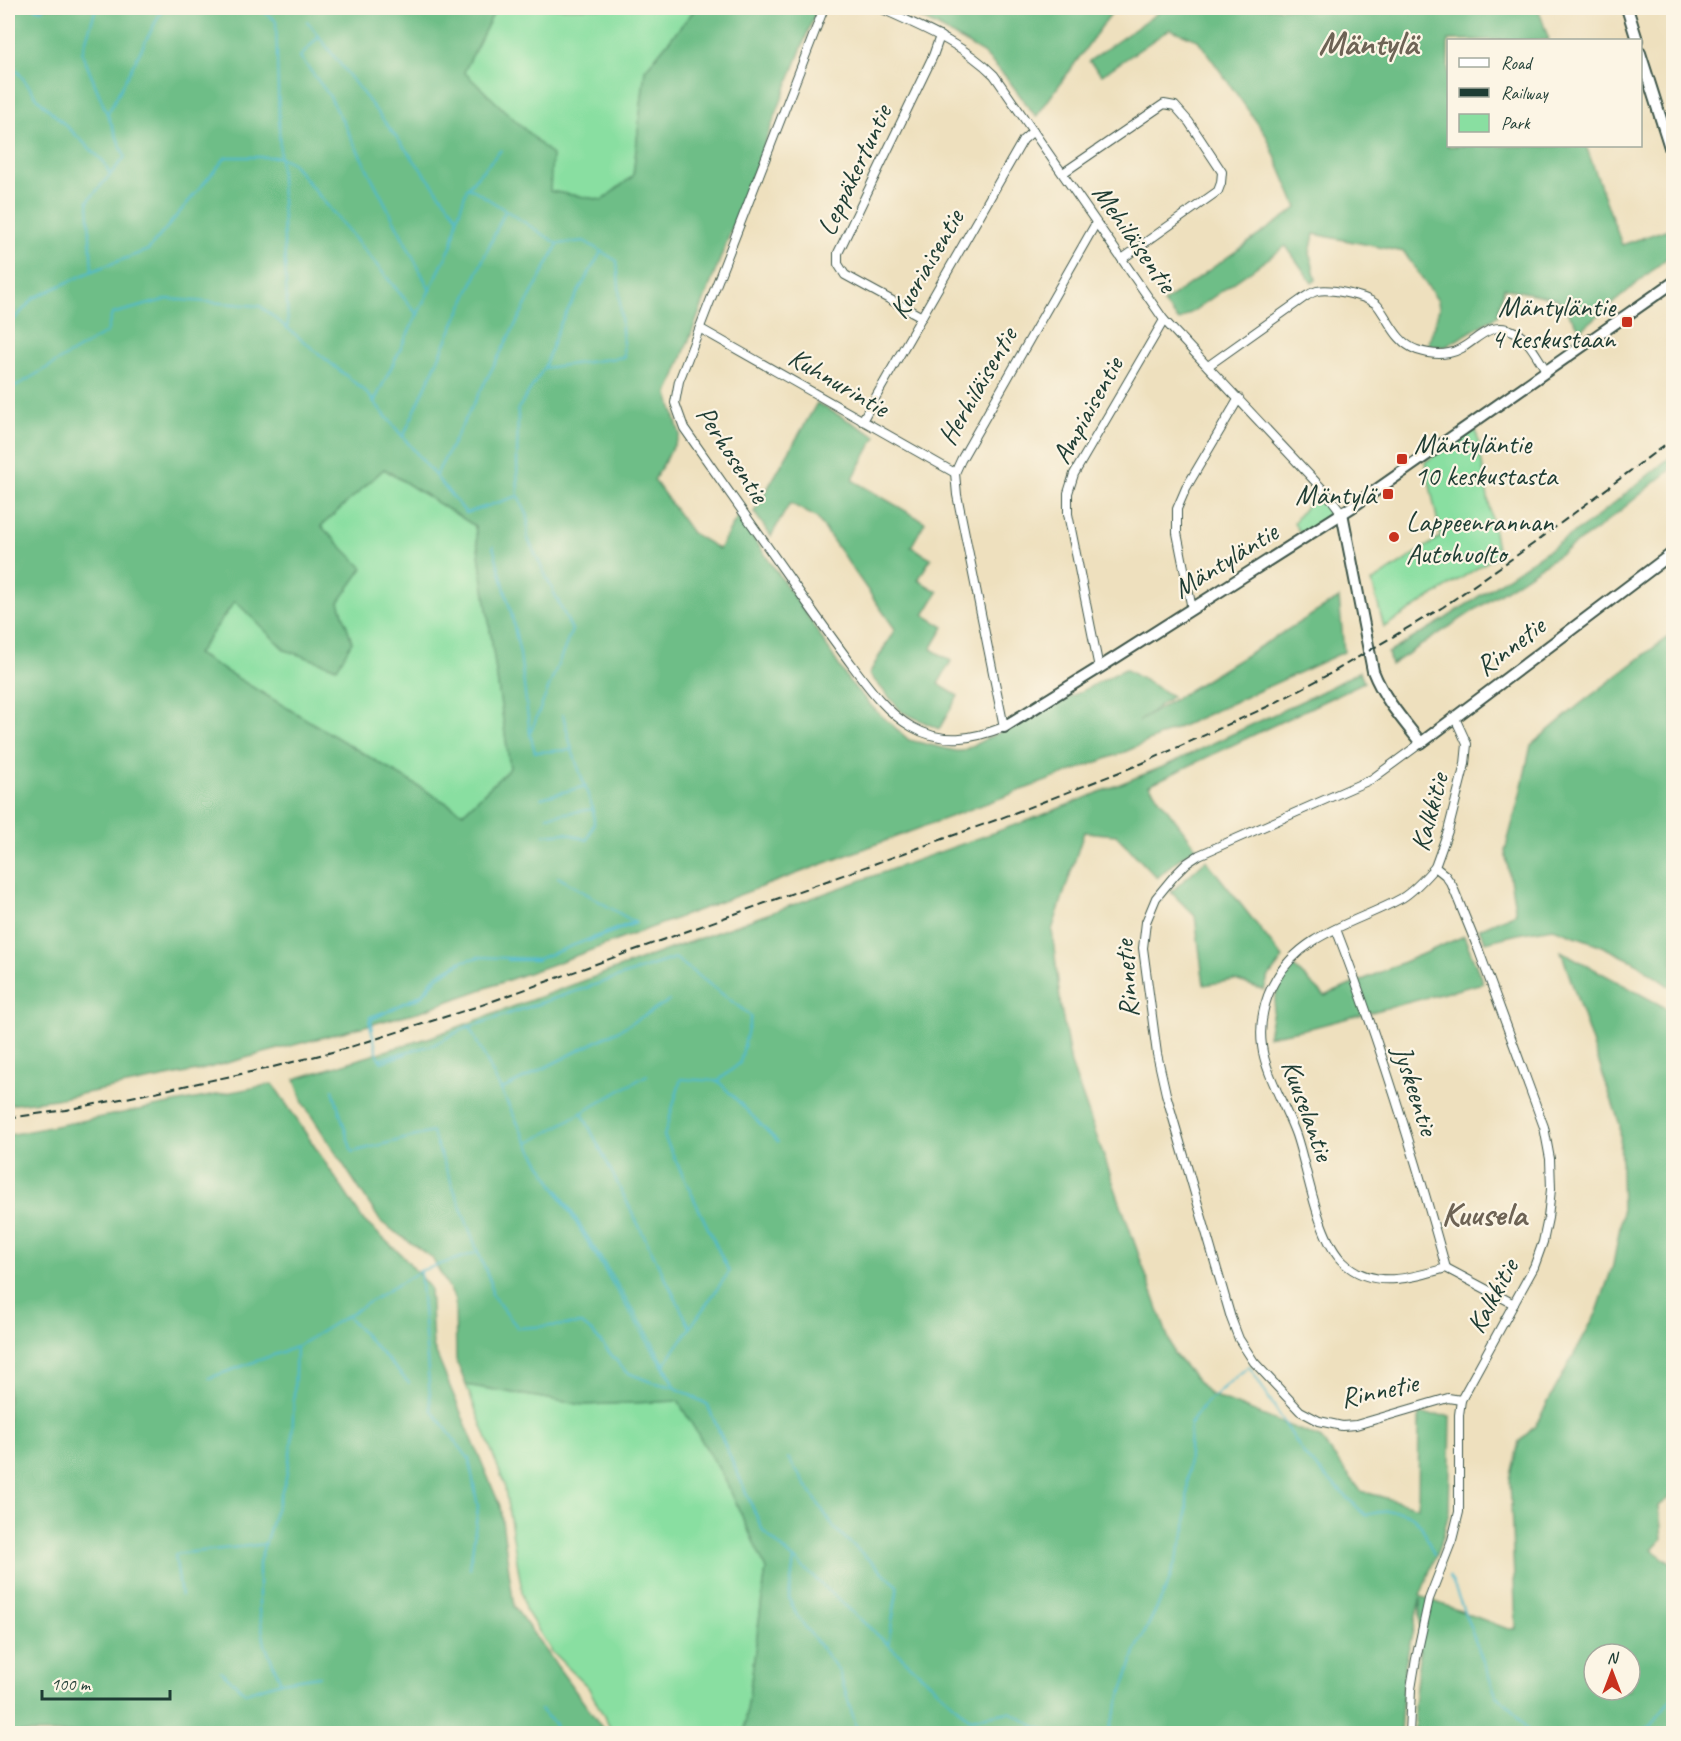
<svg xmlns="http://www.w3.org/2000/svg" width="1681" height="1741" font-family="Caveat,sans-serif">
<rect width="100%" height="100%" fill="#fcf5e5"/>
<filter id="ink" filterUnits="userSpaceOnUse"><feTurbulence type="fractalNoise" baseFrequency=".0167" numOctaves="2"/><feDisplacementMap in="SourceGraphic" scale="12" xChannelSelector="R" yChannelSelector="G"/><feConvolveMatrix kernelMatrix="1 2 1 2 8 2 1 2 1" color-interpolation-filters="sRGB"/></filter>
<filter id="wash" filterUnits="userSpaceOnUse"><feTurbulence type="fractalNoise" baseFrequency=".008" numOctaves="4" result="noise"/><feDisplacementMap in="SourceGraphic" scale="24" xChannelSelector="R" yChannelSelector="G"/><feGaussianBlur stdDeviation="1.35" result="paint"/><feColorMatrix in="noise" values="0 0 0 0 0 0 0 0 0 0 0 0 0 0 0 0 0 1.4 0 .05"/><feComposite in="paint" operator="in"/></filter>
<g filter="url(#wash)">
<rect width="100%" height="100%" fill="#eee0be"/>
<!-- green -->
<g fill="#89dfa1" stroke="#548e6a" stroke-width="1.5">
<path d="M496,8H696L645,70L633,176L602,200L549,191L464,72Z"/>
<path d="M1476,429L1498,555L1384,627L1372,582L1441,537L1425,462Z"/>
<path d="M384,469L475,526L510,768L463,813L197,654L235,600L285,650L352,642L339,602L321,526Z"/>
<path d="M1316,499L1327,501L1329,507L1327,519L1305,532L1298,531L1294,522L1310,501Z"/>
<path d="M466,1385L584,1405L678,1401L725,1479L766,1569L744,1733H613L588,1687L552,1652L525,1609L504,1483Z"/>
</g>
<!-- forest -->
<g fill="#6ebe87" stroke="#467e5e" stroke-width="1.5" fill-rule="evenodd">
<path d="M8,8H496L464,72L552,155L550,191L602,200L633,176L645,70L696,8H817L668,394L680,435L654,480L692,533L719,549L738,516L807,615L848,680L875,710L909,740L956,751H962L1125,669L1172,696L1139,721L1339,598L1344,652L1127,751L559,962L421,1011L197,1071L56,1099L8,1105ZM384,469L475,526L510,768L463,813L197,654L235,601L285,650L337,668L352,642L339,602L363,568L321,526Z"/>
<path d="M899,8H1115L1036,117L1007,78L983,53L937,26Z"/>
<path d="M1165,8H1538L1549,40H1448V146H1586L1622,245L1671,228L1673,253L1581,330L1557,299L1504,288L1497,316L1445,347L1428,345L1439,309L1438,301L1404,252L1314,234L1310,253L1316,280L1312,283L1286,246L1179,321L1163,303L1297,208L1266,135L1198,40L1170,29L1102,75L1089,61Z"/>
<path d="M817,403L876,436L852,480L925,522L911,547L931,558L918,580L938,592L924,615L944,627L931,649L951,661L938,684L958,696L939,729L902,712L869,674L895,629L817,518L790,503L771,536L754,512Z"/>
<path d="M1673,455V468L1595,531L1391,665L1388,653L1440,622L1592,521Z"/>
<path d="M1673,633V989L1633,961L1597,944L1553,928L1518,934L1486,942L1479,929L1516,913L1505,851L1520,795L1531,745L1580,704Z"/>
<path d="M1360,671L1364,682L1149,785L1196,847L1175,862L1157,878L1116,835L1084,832L1052,930L1061,1008L1071,1064L1174,1354L1209,1394L1320,1438L1361,1491L1418,1507L1419,1414L1451,1416L1449,1511L1443,1537L1420,1596L1508,1629H1516L1510,1479L1519,1442L1535,1426L1597,1312L1613,1265L1622,1215L1620,1125L1561,951L1666,1008L1674,1031V1494L1659,1506L1662,1539L1652,1550L1673,1565V1733H1415L1414,1705L1420,1648V1599L1405,1665L1400,1733H744L766,1569L725,1479L678,1401L584,1405L466,1385L456,1360L455,1299L432,1258L381,1222L303,1103L295,1079L431,1037L670,949L1040,816L1165,766L1321,692ZM1594,1654H1630V1690H1594Z"/>
<path d="M1206,860L1283,958L1268,978L1264,990L1235,980L1204,985L1195,916L1171,892Z"/>
<path d="M1464,936L1483,983L1310,1028L1268,1036L1277,991L1292,965L1325,996Z"/>
<path d="M273,1084L364,1221L405,1258L430,1288L433,1346L500,1506L514,1607L606,1733H8V1135Z"/>
</g>
<g fill="none" stroke-linecap="round" stroke-linejoin="round">
<!-- stream -->
<g stroke="#50bacd" stroke-width="2">
<path d="M34,8L42,10L43,8"/>
<path d="M259,8L276,21L280,157L288,327"/>
<path d="M307,21L457,216"/>
<path d="M319,36L300,57L329,95L430,290"/>
<path d="M8,63L16,69L38,99L104,162L110,175"/>
<path d="M108,113L163,8"/>
<path d="M467,188L474,190L558,244L584,241L617,261L624,357L544,368"/>
<path d="M92,271L88,201L125,157L82,53L96,8"/>
<path d="M8,326L34,298L92,271L148,250L226,157H280L292,163L418,315"/>
<path d="M8,391L107,332L112,314L168,299L260,306L365,391L466,513L518,496"/>
<path d="M374,402L452,245L458,216L467,188L501,150"/>
<path d="M403,437L505,211"/>
<path d="M436,475L558,244"/>
<path d="M493,546L511,612L520,654L530,734L535,752L572,750"/>
<path d="M530,734L572,630L527,537L528,516L518,496L517,461L518,409L544,368L560,324L601,252"/>
<path d="M541,798L586,786"/>
<path d="M547,816L593,809"/>
<path d="M544,835L566,833L587,840L594,823L593,809L572,750L563,715"/>
<path d="M558,877L634,922L538,959L479,957L460,962L435,976L422,994L369,1021L379,1059L433,1045L469,1026L526,1140L676,1388L707,1404L763,1531L970,1719L1010,1712L1036,1727L1057,1734"/>
<path d="M588,941L636,923L634,922"/>
<path d="M508,960H538"/>
<path d="M409,1002L421,997L438,977L461,963"/>
<path d="M469,1027L675,958L751,1016L740,1063L718,1081"/>
<path d="M373,1029L370,1017L384,1012"/>
<path d="M380,1058L381,1062L406,1054"/>
<path d="M333,1090L352,1152L432,1132L478,1252L491,1283L492,1295L518,1328L582,1324L593,1333L626,1372L651,1382L674,1387"/>
<path d="M501,1090L621,1029L669,1001"/>
<path d="M582,1113L690,1327"/>
<path d="M529,1143L647,1075"/>
<path d="M558,1190L646,1331L673,1381"/>
<path d="M420,1271L431,1409L469,1459L478,1507L470,1568"/>
<path d="M347,1316L409,1383"/>
<path d="M664,1365L729,1272L664,1136L681,1079L718,1081L778,1142"/>
<path d="M209,1378L296,1347L420,1271L478,1252"/>
<path d="M788,1458L835,1529L898,1586L888,1645"/>
<path d="M794,1559L789,1598L797,1616L839,1671L856,1726L862,1734"/>
<path d="M1449,1576L1453,1583L1496,1695L1512,1708L1530,1734"/>
<path d="M181,1596L175,1554L266,1544"/>
<path d="M1674,1602L1671,1634L1674,1642"/>
<path d="M221,1671L245,1693L281,1682L319,1676"/>
<path d="M281,1682L265,1645L259,1611V1562L286,1478L292,1441L296,1347"/>
<path d="M540,1710L554,1723L559,1734"/>
<path d="M8,1726L10,1734"/>
<path d="M1030,1734L1036,1727"/>
<path d="M1099,1734L1122,1730L1133,1734"/>
<path d="M1108,1734L1135,1652L1167,1587L1186,1529L1190,1424L1205,1403L1249,1366L1305,1456L1365,1515C1384,1511 1405,1506 1419,1523C1425,1530 1429,1546 1434,1554"/>
<path d="M1636,1734L1651,1725L1674,1695"/>
</g>
</g>
</g>
<g filter="url(#ink)">
<g fill="none" stroke-linecap="round" stroke-linejoin="round">
<defs>
<g id="minor">
<path d="M824,8L679,381L675,403L684,428C725,486 766,544 807,603C822,624 837,645 852,665C869,688 887,713 912,727C943,745 973,739 1004,727L957,495L955,473L961,460L1096,223"/>
<path d="M880,8C921,27 962,43 994,75L1164,320L1328,495L1342,513"/>
<path d="M1063,173L1164,104L1175,106L1189,122L1222,172L1221,183L1218,191L1122,259"/>
<path d="M922,317L845,275L838,264V253L933,56L940,36"/>
<path d="M701,329L955,473"/>
<path d="M1208,366L1305,297C1308,295 1313,292 1317,291C1330,288 1369,296 1378,306C1390,322 1397,343 1417,350C1426,353 1439,355 1449,353C1473,349 1486,317 1515,332C1530,340 1537,358 1547,371"/>
<path d="M862,421L1023,140L1033,131"/>
<path d="M1192,609L1177,533V509L1186,488L1239,398"/>
<path d="M1099,668L1068,514V493L1074,474L1164,320"/>
<path d="M1421,743L1372,779L1199,855L1187,863L1175,875L1156,898L1146,922L1143,948L1157,1054L1166,1094L1231,1318L1239,1339L1254,1362L1300,1411L1319,1421L1342,1426L1356,1425L1448,1398L1461,1400"/>
<path d="M1435,867C1425,878 1415,890 1402,898C1357,923 1302,932 1275,981C1264,999 1259,1025 1262,1046C1265,1073 1287,1109 1296,1135C1308,1170 1317,1237 1343,1262C1372,1290 1412,1278 1446,1268L1514,1304"/>
<path d="M1336,929C1379,1040 1414,1153 1446,1268"/>
<path d="M1409,1734L1411,1689L1416,1659L1429,1599L1452,1540L1459,1512V1415L1461,1400L1534,1267L1543,1242L1548,1218L1551,1189L1550,1159L1544,1127L1479,951L1452,885L1445,875L1435,867L1448,831L1465,764L1467,744L1455,718"/>
</g>
<g id="tertiary">
<path d="M1627,8L1637,40"/>
<path d="M1640,53L1674,160"/>
<path d="M1342,513L1373,671C1384,699 1403,720 1421,743L1674,552"/>
<path d="M1004,727L1099,668L1352,507L1674,282"/>
</g>
</defs>
<!-- minor casing -->
<use href="#minor" stroke="#3e5549" stroke-width="10"/>
<!-- tertiary casing -->
<use href="#tertiary" stroke="#3e5549" stroke-width="14"/>
<!-- minor -->
<use href="#minor" stroke="#fff" stroke-width="8"/>
<!-- tertiary -->
<use href="#tertiary" stroke="#fff" stroke-width="10"/>
<!-- rail -->
<path stroke="#1f3d34" stroke-width="2" stroke-dasharray="9 4.5" stroke-linecap="butt" d="M8,1118L66,1110L136,1096L265,1069L344,1049L479,1006L996,820L1143,763L1269,706L1333,672L1443,607L1533,544L1674,438"/>
</g>
</g>
<!-- markers -->
<g fill="#c8321e" stroke="#fcf5e5" stroke-width="2">
<rect x="1621" y="316" width="12" height="12" rx="3"/>
<rect x="1396" y="453" width="12" height="12" rx="3"/>
<rect x="1382" y="488" width="12" height="12" rx="3"/>
<circle cx="1394" cy="537" r="6"/>
</g>
<g text-anchor="middle" dominant-baseline="central" stroke-width="4.5" stroke-linejoin="round" paint-order="stroke">
<!-- street labels -->
<g font-size="28" fill="#1f3d34" stroke="#fcf5e5">
<text transform="translate(854 170) rotate(-65)">Leppäkertuntie</text>
<text transform="translate(1135 238) rotate(55)">Mehiläisentie</text>
<text transform="translate(926 264) rotate(-60)">Kuoriaisentie</text>
<text transform="translate(839 382) rotate(30)">Kuhnurintie</text>
<text transform="translate(977 386) rotate(-60)">Herhiläisentie</text>
<text transform="translate(1087 410) rotate(-61)">Ampiaisentie</text>
<text transform="translate(733 454) rotate(57)">Perhosentie</text>
<text transform="translate(1225 560) rotate(-32)">Mäntyläntie</text>
<text transform="translate(1510 646) rotate(-37)">Rinnetie</text>
<text transform="translate(1429 812) rotate(-75)">Kalkkitie</text>
<text transform="translate(1126 979) rotate(-94)">Rinnetie</text>
<text transform="translate(1416 1090) rotate(72)">Jyskeentie</text>
<text transform="translate(1308 1110) rotate(70)">Kuuselantie</text>
<text transform="translate(1492 1296) rotate(-62)">Kalkkitie</text>
<text transform="translate(1379 1390) rotate(-12)">Rinnetie</text>
</g>
<!-- poi labels -->
<g font-size="28" fill="#1f3d34" stroke="#fcf5e5" text-anchor="end">
<text x="1615" y="306">Mäntyläntie<tspan x="1615" dy="32">4 keskustaan</tspan></text>
<text x="1414" y="443" text-anchor="start">Mäntyläntie<tspan x="1414" dy="32">10 keskustasta</tspan></text>
<text x="1376" y="494">Mäntylä</text>
<text x="1406" y="521" text-anchor="start">Lappeenrannan<tspan x="1406" dy="32">Autohuolto</tspan></text>
</g>
<!-- district labels -->
<g font-size="34" font-weight="bold" fill="#6d6355" stroke="#fcf5e5">
<text x="1368" y="42">Mäntylä</text>
<text x="1484" y="1213">Kuusela</text>
</g>
</g>
<!-- margin -->
<rect width="1681" height="1741" fill="none" stroke="#fcf5e5" stroke-width="30"/>
<!-- legend -->
<rect x="1447" y="39" width="195" height="108" fill="#fcf5e5" stroke="#a4ab9e" stroke-width="1.5"/>
<rect x="1459" y="58" width="30" height="9" fill="#ffffff" stroke="#a4ab9e" stroke-width="1.5"/>
<text x="1501" y="69" font-size="18" fill="#1f3d34">Road</text>
<rect x="1459" y="88" width="30" height="9" fill="#1f3d34" stroke="#a4ab9e" stroke-width="1.5"/>
<text x="1501" y="99" font-size="18" fill="#1f3d34">Railway</text>
<rect x="1459" y="114" width="30" height="18" fill="#89dfa1" stroke="#a4ab9e" stroke-width="1.5"/>
<text x="1501" y="129" font-size="18" fill="#1f3d34">Park</text>
<!-- north arrow -->
<g transform="translate(1612 1672)"><circle r="28" fill="#fcf5e5" stroke="#a4ab9e" stroke-width="1.5"/>
<path d="M0-4.5L10 22L0 15L-10 22Z" fill="#c8321e"/>
<text y="-9" font-size="16" font-weight="bold" text-anchor="middle" fill="#1f3d34">N</text>
</g>
<!-- scale -->
<path d="M42 1690v9h128v-9" fill="none" stroke="#1f3d34" stroke-width="3"/>
<text x="51" y="1690" font-size="18" fill="#1f3d34" stroke="#fcf5e5" stroke-width="4.5" paint-order="stroke">100 m</text>
</svg>
